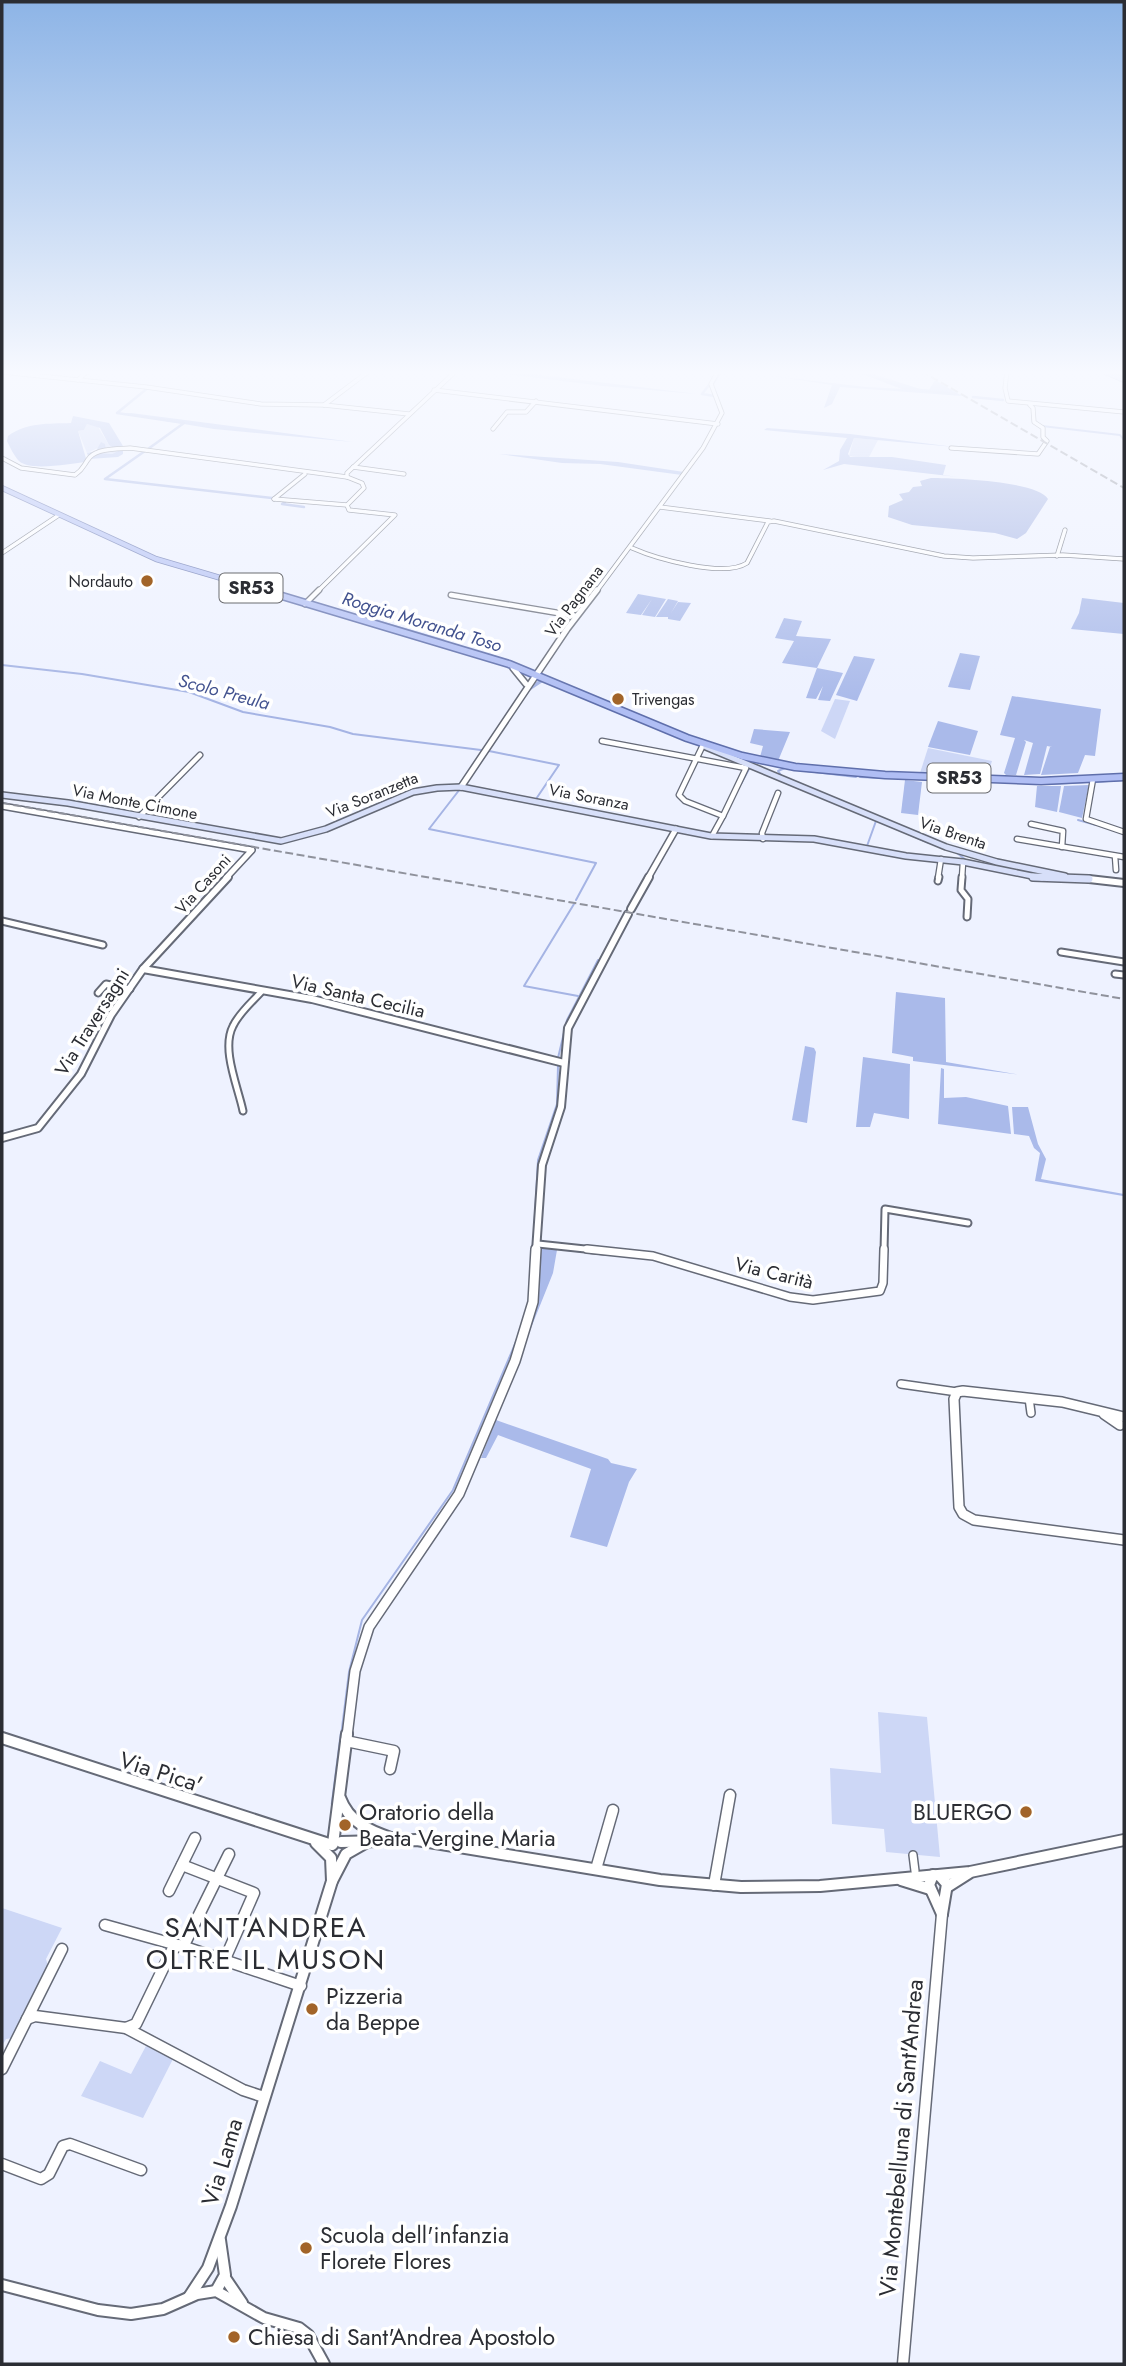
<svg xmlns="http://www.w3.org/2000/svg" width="1126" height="2366" font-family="Jost,sans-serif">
<rect width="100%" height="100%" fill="#eef2ff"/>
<!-- green -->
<g fill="#cdd7f6">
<path d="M87,424L98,427L109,445L118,451L112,454L100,453V447L87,453L78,431L84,430Z"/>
<path d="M854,438L878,440L868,459L849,456Z"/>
<path d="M835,699L850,701L835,739L821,731Z"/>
<path d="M928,748L992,761L988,774L920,773Z"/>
<path d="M878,1712L927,1717L940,1857L886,1852L884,1829L832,1824L830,1768L881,1773Z"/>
<path d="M2,1908L62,1928L46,1959L48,1966L13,2038L6,2039L2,2046Z"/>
<path d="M146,2046L173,2059L143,2118L81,2096L100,2061L131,2074Z"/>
</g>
<!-- forest -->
<g fill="#aabaea">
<path d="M483,371H507L697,394L603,386Z"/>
<path d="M854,371H864L920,389L929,390L935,380L962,396L840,387L832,404L824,408L832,385L772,376L866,387L905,389Z"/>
<path d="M131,413L353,442L214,429L123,414Z"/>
<path d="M73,416L109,423L123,446V454L118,457L89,459L87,453L96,451L101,442L105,444L106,450L101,453L112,454L118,451L109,445L100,428L87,424L84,430L78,431L87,462C71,463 31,472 19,461C14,456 10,447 7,441L8,436C27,422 48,424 71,423Z"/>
<path d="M767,428L850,434L955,447L854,438L848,454L850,457H892L946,465L943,475L958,477L844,464L823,470L839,461L840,450L847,438L764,430Z"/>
<path d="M499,454L618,462L684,472L682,475L600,464L562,463Z"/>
<path d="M638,594L666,599L655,617L642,615L652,599L641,615L626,613Z"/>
<path d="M1082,598L1124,603V634L1071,629L1079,613Z"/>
<path d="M668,599L678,601L671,613L678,602L691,603L680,621L668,619V617H656Z"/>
<path d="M784,618L802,621L796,636L831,639L817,668L782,663L794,641L775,638Z"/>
<path d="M960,653L980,656L970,690L948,687Z"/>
<path d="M854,656L875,659L857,701L836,695Z"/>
<path d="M817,668L843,673L830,701L818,700L823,686L816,699L806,698Z"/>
<path d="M1012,696L1101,709L1095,756L1085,755L1078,773L1041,775L1050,747H1052L1047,746L1040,774L1024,775L1033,743L1024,740L1026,742L1016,775H1006L1004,773L1015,738L1000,735Z"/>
<path d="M938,721L978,731L970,755L928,747Z"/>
<path d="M754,729L790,732L778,761L760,757L763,746L750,743Z"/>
<path d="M905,780L922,782L918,815L901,813Z"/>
<path d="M1089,785L1082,818L1059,812L1064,786Z"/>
<path d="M1037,786H1061L1057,812L1035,807Z"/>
<path d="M896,992L945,998L946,1062L1021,1075L913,1061V1057L892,1053Z"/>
<path d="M805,1046L814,1048L816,1052L807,1123L792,1120Z"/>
<path d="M863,1057L910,1064L909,1119L874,1113L870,1127H856Z"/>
<path d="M941,1068L944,1069V1098L966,1097L1008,1106L1011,1134L938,1124Z"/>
<path d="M1012,1107H1028L1038,1144L1046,1159L1041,1179L1124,1194V1213L1123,1196L1035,1181L1040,1153L1034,1148L1029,1136L1014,1134Z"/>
<path d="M547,1246L585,1250V1253L557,1250L553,1273L529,1333L539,1296L541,1247Z"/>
<path d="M496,1420L608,1459L611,1463L637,1469L629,1482L607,1547L570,1537L591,1469L498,1435L486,1458H481Z"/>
</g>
<!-- water -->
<path fill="#a5b4e4" d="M931,478C953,478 1038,481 1048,499L1026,533L1017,539L995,533L912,525L888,517L889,506L903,500L899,494L909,492L913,487L922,486L920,481Z"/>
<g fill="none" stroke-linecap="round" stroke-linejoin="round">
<!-- stream-far1 -->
<g stroke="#a5b4e4" stroke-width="2">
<path d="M1042,426L1120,435L1124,440"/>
<path d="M227,577L245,583"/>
<path d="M2,665L82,674L189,692L243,712L330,727L353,734L481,750"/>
<path d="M489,751L559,765L536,799"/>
<path d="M798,770L856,777"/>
<path d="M781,775L778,771L785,768"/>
<path d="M860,777L880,778"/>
<path d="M1094,782L1123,780"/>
<path d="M741,784L750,767"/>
<path d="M1049,784L1089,782"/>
<path d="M460,789L429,829L596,863L576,900"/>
<path d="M1078,820L1096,825"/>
<path d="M904,832L929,843"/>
<path d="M867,846L876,821"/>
<path d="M957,853L966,860"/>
<path d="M574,904L524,986L578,996"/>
<path d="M558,1058L567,1020L598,960"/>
<path d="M534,1232L538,1160L557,1104L558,1066"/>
<path d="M341,1736L349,1672L362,1620L453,1490L518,1337"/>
</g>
<!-- stream -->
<path stroke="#a5b4e4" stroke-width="2.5" d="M332,1804L341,1734"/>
<!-- canal-far1 -->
<g stroke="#a5b4e4" stroke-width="2.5">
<path d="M858,371L903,388L955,394"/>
<path d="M713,384L721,371"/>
<path d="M709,385L702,394L715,396"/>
<path d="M973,397L1003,400"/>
<path d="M148,449L184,423L117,413L149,387"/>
<path d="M145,451L105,479L272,498"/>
<path d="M285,502L282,504L304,507"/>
</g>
<!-- canal -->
<g stroke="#a5b4e4" stroke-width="3.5">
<path d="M375,621L443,641"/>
<path d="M529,689L541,681"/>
</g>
<defs>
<path id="pedestrian" d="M913,1855L915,1871"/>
<g id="minor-far4">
<path d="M1007,371L1005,388L1008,401L1124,412"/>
<path d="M2,372L146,387L261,404L324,405L409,414"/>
<path d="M78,380L88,371"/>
<path d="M434,390L718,424"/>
<path d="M324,405L369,371"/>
<path d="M493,429L507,412H526L536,401"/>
<path d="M951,448L1038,454L1047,441L1043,437V428L1034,422L1033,408L1030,405"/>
<path d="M2,458L21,468L75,475C85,468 83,465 90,457C98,448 119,449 130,448L347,477L362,483L364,488L347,505L349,510L395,515L317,592"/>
<path d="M353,467L404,474"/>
<path d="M347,477V473L456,371"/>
<path d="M274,499L347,505"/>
<path d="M274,499L305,474"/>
<path d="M660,507L770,521"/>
<path d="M1057,556L1065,530"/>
</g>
<g id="minor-far3">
<path d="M451,595L576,616"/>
<path d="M305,604L319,590"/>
<path d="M602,741L746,768L723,816"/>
<path d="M703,745L679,795L685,801L723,816L712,836"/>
<path d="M1093,779L1086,819L1124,832"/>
<path d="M139,817L200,755"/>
<path d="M1031,824L1063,831L1062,847"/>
<path d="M763,839L762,833L778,793"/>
<path d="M1017,839L1124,857"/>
<path d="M1115,856L1116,870"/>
<path d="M938,878L941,859"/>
<path d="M962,878L963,862"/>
</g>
<g id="minor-far2">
<path d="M962,877L961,890L968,899L967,917"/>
<path d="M938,881L939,877"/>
<path d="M2,921L103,945"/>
<path d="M1061,952L1124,962"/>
<path d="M1115,974L1124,975"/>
<path d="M98,993L106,984L130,989"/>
<path d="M243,1111C238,1087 221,1049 233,1026C239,1013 252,1002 261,992"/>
<path d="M538,1244L604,1251"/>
<path d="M884,1251L885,1209L968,1223"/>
</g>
<g id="minor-far1">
<path d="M587,1249L653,1256L790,1297L813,1300L880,1291L883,1283L884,1249"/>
<path d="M901,1384L957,1392"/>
<path d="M1029,1398L1031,1413"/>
</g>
<g id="minor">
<path d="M346,1741L394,1751L390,1769"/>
<path d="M182,1865L254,1893L225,1959"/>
<path d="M596,1869L613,1810"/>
<path d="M714,1885L730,1795"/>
<path d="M169,1891L195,1838"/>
<path d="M105,1925L177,1945"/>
<path d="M184,1945L229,1854"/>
<path d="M27,2019L35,2016L126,2028L243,2090L264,2097"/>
<path d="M126,2028L136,2024L172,1950L179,1945L301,1986"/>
<path d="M2,2069L62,1949"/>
<path d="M2,2164L41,2179L49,2174L63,2146L70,2144L141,2170"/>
<path d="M903,2364L942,1914"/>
</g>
<g id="tertiary-far4">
<path d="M632,548C657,559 724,578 747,563L768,522L774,521L944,556L973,558L1063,555L1124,559"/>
<path d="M2,553L59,515"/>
<path d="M596,592L703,448L722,413L711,384L718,371"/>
</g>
<g id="tertiary-far3">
<path d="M513,668L526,684"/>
<path d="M461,787L567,629L597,590"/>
<path d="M2,806L252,850L226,878"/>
<path d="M648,878L676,829"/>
</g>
<g id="tertiary-far2">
<path d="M1089,879L1124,883"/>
<path d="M631,909L649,877"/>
<path d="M143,969L312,999L564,1063"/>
<path d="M2,1138L38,1128L81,1074L111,1015L143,969L228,877"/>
<path d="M536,1251L542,1165L561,1107L568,1028L628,914"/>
</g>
<g id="tertiary-far1">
<path d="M1104,1414L1120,1425"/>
<path d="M1124,1417L1062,1402L963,1391L957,1392L954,1399L959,1507L963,1514L974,1520L1124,1540"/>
<path d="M347,1736L355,1671L369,1627L459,1494L515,1361L533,1302L536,1249"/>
</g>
<g id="tertiary">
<path d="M2,1738L332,1845"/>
<path d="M340,1798C349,1822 368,1830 391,1838"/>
<path d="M341,1842L417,1840L660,1880L741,1887L820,1886L970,1872L1124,1840"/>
<path d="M316,1843L331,1858L332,1881"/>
<path d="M333,1844L347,1734"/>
<path d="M933,1875L929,1885L942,1914"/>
<path d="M939,1875L947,1884L942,1914"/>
<path d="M901,1880L930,1889"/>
<path d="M947,1887L969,1873"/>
<path d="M225,2278L242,2303"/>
<path d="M2,2285L98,2310L131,2314L163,2309L197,2294L216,2291L264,2318L299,2328L308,2335L324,2364"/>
<path d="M216,2291L225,2275L220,2240"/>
<path d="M189,2297L208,2268L231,2206L332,1881L346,1854L367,1842"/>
</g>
<g id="secondary-far1">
<path d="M706,747L946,847L997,862L1065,876"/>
<path d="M2,795L68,803L281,841L326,829L413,792L437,788L461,787L711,836L814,839L906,856L963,862L1042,878"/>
</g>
<path id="secondary" d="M1033,877L1089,879"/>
<g id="primary-far1">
<path d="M1103,371L1124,380"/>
<path d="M2,488L156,559L268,592"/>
</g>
<path id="primary" d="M262,590L509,664L687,738L742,756L795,767L885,775L1041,781L1124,777"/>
</defs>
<!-- pedestrian casing -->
<use href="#pedestrian" stroke="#656a77" stroke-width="10"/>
<!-- minor-far4 casing -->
<use href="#minor-far4" stroke="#656a77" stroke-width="5"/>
<!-- minor-far3 casing -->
<use href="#minor-far3" stroke="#656a77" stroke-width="7"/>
<!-- minor-far2 casing -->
<use href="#minor-far2" stroke="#656a77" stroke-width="9"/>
<!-- minor-far1 casing -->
<use href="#minor-far1" stroke="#656a77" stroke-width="10"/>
<!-- minor casing -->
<use href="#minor" stroke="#656a77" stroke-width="13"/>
<!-- tertiary-far4 casing -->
<use href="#tertiary-far4" stroke="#656a77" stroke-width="5"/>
<!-- tertiary-far3 casing -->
<use href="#tertiary-far3" stroke="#656a77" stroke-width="8"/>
<!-- tertiary-far2 casing -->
<use href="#tertiary-far2" stroke="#656a77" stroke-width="10"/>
<!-- tertiary-far1 casing -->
<use href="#tertiary-far1" stroke="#656a77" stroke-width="12"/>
<!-- tertiary casing -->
<use href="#tertiary" stroke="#656a77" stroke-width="14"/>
<!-- secondary-far1 casing -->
<use href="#secondary-far1" stroke="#656a77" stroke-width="8"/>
<!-- secondary casing -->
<use href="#secondary" stroke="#656a77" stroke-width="10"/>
<!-- primary-far1 casing -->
<use href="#primary-far1" stroke="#5f6fab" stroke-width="6"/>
<!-- primary casing -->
<use href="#primary" stroke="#5f6fab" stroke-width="9"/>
<!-- pedestrian -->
<use href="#pedestrian" stroke="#fff" stroke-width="7"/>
<!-- minor-far4 -->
<use href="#minor-far4" stroke="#fff" stroke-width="3.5"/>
<!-- minor-far3 -->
<use href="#minor-far3" stroke="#fff" stroke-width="4.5"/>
<!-- minor-far2 -->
<use href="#minor-far2" stroke="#fff" stroke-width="5"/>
<!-- minor-far1 -->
<use href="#minor-far1" stroke="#fff" stroke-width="7"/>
<!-- minor -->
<use href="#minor" stroke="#fff" stroke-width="10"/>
<!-- tertiary-far4 -->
<use href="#tertiary-far4" stroke="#fff" stroke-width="3.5"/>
<!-- tertiary-far3 -->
<use href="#tertiary-far3" stroke="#fff" stroke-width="5"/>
<!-- tertiary-far2 -->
<use href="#tertiary-far2" stroke="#fff" stroke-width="6"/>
<!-- tertiary-far1 -->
<use href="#tertiary-far1" stroke="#fff" stroke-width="9"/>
<!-- tertiary -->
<use href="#tertiary" stroke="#fff" stroke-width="10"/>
<!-- secondary-far1 -->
<use href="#secondary-far1" stroke="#d7dff9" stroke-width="5"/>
<!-- secondary -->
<use href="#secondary" stroke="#d7dff9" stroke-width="7"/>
<!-- primary-far1 -->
<use href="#primary-far1" stroke="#b0bef4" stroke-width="4.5"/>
<!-- primary -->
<use href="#primary" stroke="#b0bef4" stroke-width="6"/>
<!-- rail -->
<g stroke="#8f929c" stroke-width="2" stroke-dasharray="8 3.5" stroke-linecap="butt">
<path d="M921,371L1124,488"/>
<path d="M2,803L1124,999"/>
</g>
</g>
<!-- sky -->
<linearGradient id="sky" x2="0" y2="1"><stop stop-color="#8db4e6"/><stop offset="0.53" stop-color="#f7f9ff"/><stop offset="1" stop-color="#f7f9ff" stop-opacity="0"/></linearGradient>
<rect width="1126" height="703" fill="url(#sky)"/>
<!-- markers -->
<g fill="#a26429" stroke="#fff" stroke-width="2.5">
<circle cx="147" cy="581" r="7"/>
<circle cx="618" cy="699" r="7"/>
<circle cx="1026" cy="1812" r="7"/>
<circle cx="345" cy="1825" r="7"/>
<circle cx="312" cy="2009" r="7"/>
<circle cx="306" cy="2248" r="7"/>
<circle cx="234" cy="2337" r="7"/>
</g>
<g text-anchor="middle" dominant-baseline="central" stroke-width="7" stroke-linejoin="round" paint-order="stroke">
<!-- far-poi labels -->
<g font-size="16" fill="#2b2d33" stroke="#fff" text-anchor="end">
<text x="133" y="581">Nordauto</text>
<text x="632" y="699" text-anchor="start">Trivengas</text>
</g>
<!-- far-street labels -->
<g font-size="16" fill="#2b2d33" stroke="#fff">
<text transform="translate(574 601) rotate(-53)">Via Pagnana</text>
<text transform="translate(372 795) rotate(-22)">Via Soranzetta</text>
<text transform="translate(589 797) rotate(11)">Via Soranza</text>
<text transform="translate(135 802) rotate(11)">Via Monte Cimone</text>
<text transform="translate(953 833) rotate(19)">Via Brenta</text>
<text transform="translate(203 884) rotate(-48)">Via Casoni</text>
</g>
<!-- shield labels -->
<g fill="#fff" stroke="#6b6c70" stroke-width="2">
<rect x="219.5" y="573.5" width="63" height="29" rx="5"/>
<rect x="927.5" y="763.5" width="63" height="29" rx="5"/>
</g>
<g font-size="18" font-weight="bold" fill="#2b2d33">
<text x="251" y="588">SR53</text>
<text x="959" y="778">SR53</text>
</g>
<!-- far-water labels -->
<g font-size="18" font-style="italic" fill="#42528f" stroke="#fff">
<text transform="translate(422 622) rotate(17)">Roggia Moranda Toso</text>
<text transform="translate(224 692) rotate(15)">Scolo Preula</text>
</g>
<!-- street labels -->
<g font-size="19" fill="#2b2d33" stroke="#fff">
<text transform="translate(358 996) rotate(13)">Via Santa Cecilia</text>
<text transform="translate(92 1022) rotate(-58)">Via Traversagni</text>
<text transform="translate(774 1273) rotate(14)">Via Carità</text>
</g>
<!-- near-street labels -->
<g font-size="23" fill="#2b2d33" stroke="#fff">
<text transform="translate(161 1772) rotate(18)">Via Pica'</text>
<text transform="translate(901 2138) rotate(-85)">Via Montebelluna di Sant'Andrea</text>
<text transform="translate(222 2162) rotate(-73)">Via Lama</text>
</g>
<!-- near-poi labels -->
<g font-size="23" fill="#2b2d33" stroke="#fff" text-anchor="start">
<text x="359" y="1812">Oratorio della<tspan x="359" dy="26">Beata Vergine Maria</tspan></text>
<text x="1012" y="1812" text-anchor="end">BLUERGO</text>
<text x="326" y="1996">Pizzeria<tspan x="326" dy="26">da Beppe</tspan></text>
<text x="320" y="2235">Scuola dell'infanzia<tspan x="320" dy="26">Florete Flores</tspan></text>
<text x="248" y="2337">Chiesa di Sant'Andrea Apostolo</text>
</g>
<!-- near-quarter labels -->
<g font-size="28" letter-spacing="2" fill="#2b2d33" stroke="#fff">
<text x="266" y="1927">SANT'ANDREA<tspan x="266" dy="32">OLTRE IL MUSON</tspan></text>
</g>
</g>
<!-- border -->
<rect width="1126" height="2366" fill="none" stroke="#2b2d33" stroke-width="7"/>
</svg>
